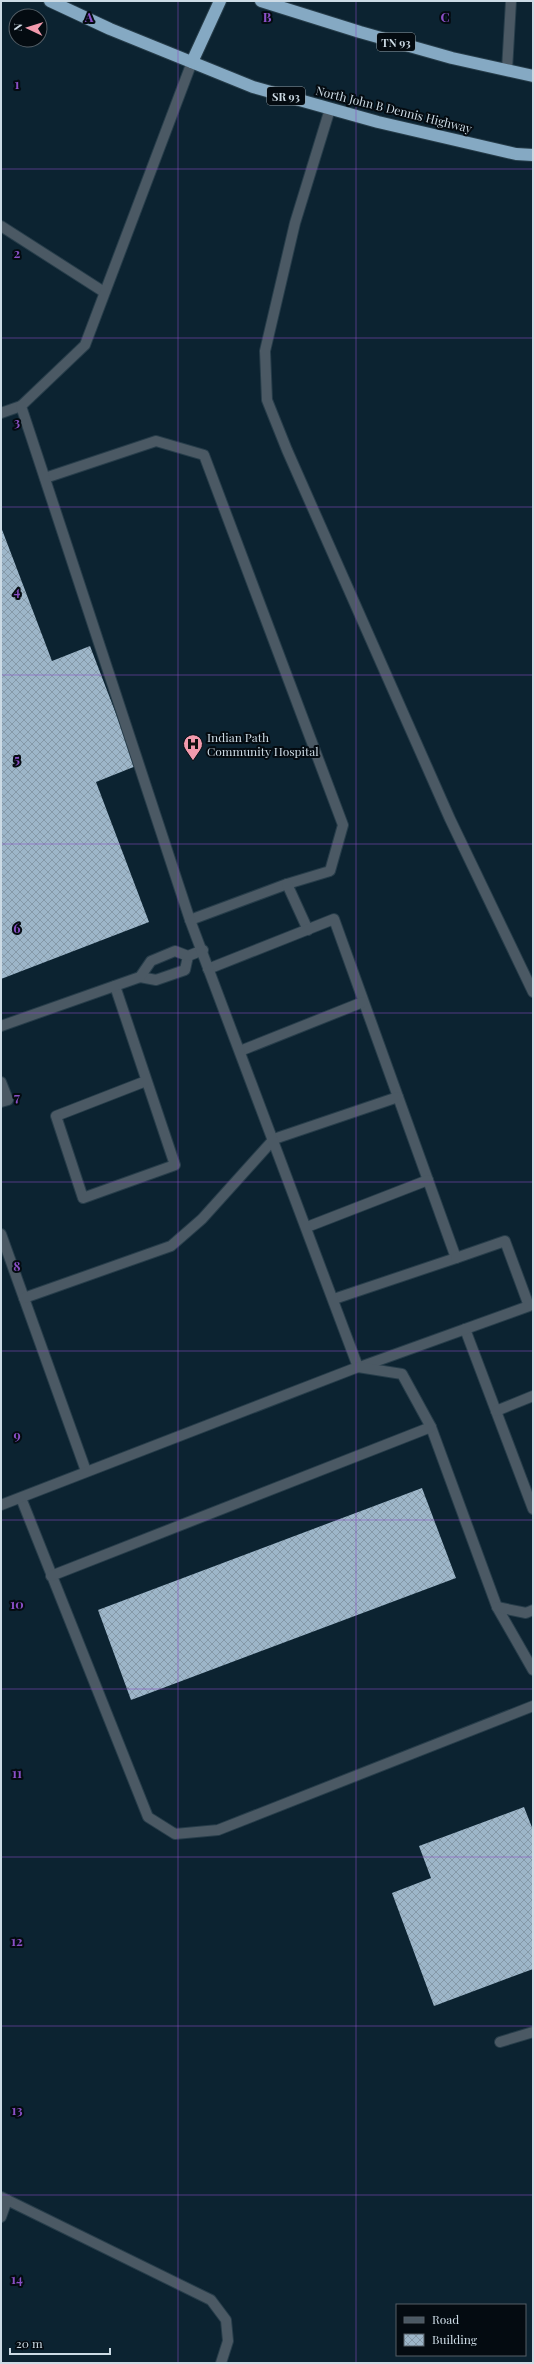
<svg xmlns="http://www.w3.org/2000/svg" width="534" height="2364" font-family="'Playfair Display',serif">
<defs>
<pattern id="building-cross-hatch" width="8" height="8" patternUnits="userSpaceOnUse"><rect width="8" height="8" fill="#9db6c9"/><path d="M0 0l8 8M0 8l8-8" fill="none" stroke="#8599a8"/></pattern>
</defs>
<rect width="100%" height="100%" fill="#0c2331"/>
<!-- building -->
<g fill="url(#building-cross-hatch)">
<path d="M1,527L52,661L90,646L136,766L96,782L149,922L1,979Z"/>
<path d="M422,1488L456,1578L131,1700L98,1610Z"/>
<path d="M524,1807L533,1830V1969L434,2006L392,1893L431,1878L419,1846Z"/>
</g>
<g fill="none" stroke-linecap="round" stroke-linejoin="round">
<defs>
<g id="minor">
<path d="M507,70L511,1"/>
<path d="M330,109L295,223L265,351L267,400L287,450L450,819L533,992"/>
<path d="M1,226L104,292"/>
<path d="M1,413L21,406"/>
<path d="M45,478L156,441L204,455L343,825L330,871L287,884L190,920"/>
<path d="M287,884L308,930"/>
<path d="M208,969L334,919L456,1258L334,1299"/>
<path d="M140,977L156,980L185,970L188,956"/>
<path d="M115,986L175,1165L83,1198L56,1116L146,1081"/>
<path d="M1,1026L140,977L151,961L175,951L188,956L203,950"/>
<path d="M240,1051L363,1002"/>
<path d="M1,1082L8,1100L1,1102"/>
<path d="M307,1227L428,1180"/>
<path d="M1,1234L86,1471"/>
<path d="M24,1298L171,1246L202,1219L274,1139L398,1097"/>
<path d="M465,1329L533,1509"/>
<path d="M360,1367L529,1306L505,1241L456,1258"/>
<path d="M496,1411L533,1396"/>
<path d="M431,1427L497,1607L533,1670"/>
<path d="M21,1498L148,1817L175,1834L218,1830L533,1706"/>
<path d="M1,1505L358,1367L190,920L21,406L85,345L192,62"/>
<path d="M51,1576L431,1427L402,1374L358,1367"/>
<path d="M497,1607L526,1613L533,1610"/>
<path d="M500,2042L533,2032"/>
<path d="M1,2197L211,2300L226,2320L228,2341L221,2363"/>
<path d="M1,2217L7,2200"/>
</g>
<g id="highway">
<path d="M50,1L110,29L253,87L378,122L516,154L533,155"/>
<path d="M261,1L360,32L452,58L533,76"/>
<path d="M192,62L220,1"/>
</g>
</defs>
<!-- minor casing -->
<use href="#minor" stroke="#273d4a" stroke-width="12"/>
<!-- highway casing -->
<use href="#highway" stroke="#273d4a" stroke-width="14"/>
<!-- minor -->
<use href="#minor" stroke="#4b5964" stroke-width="10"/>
<!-- highway -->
<use href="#highway" stroke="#85a9c3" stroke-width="12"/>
</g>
<!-- grid -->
<path fill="none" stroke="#8b4fc7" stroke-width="1" stroke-opacity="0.55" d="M178,1V2363M356,1V2363M1,169H533M1,338H533M1,507H533M1,675H533M1,844H533M1,1013H533M1,1182H533M1,1351H533M1,1520H533M1,1689H533M1,1857H533M1,2026H533M1,2195H533"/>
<!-- icons -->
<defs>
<symbol id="hospital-pin" viewBox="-11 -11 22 30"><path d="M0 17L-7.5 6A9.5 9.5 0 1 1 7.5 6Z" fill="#f29aad" stroke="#040b11"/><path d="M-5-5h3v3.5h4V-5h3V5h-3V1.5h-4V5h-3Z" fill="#111"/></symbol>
</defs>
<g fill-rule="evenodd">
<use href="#hospital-pin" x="182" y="733" width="22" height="30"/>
</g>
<g text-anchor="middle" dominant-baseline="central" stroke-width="4" stroke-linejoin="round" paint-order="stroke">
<!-- shield labels -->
<g fill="#040b11" stroke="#919da5" stroke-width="1">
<rect x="377" y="33" width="38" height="18" rx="3"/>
<rect x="267" y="87" width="38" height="18" rx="3"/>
</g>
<g font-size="11" font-weight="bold" fill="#cddbe5">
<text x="396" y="42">TN 93</text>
<text x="286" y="96">SR 93</text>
</g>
<!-- street labels -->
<g font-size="12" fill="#cddbe5" stroke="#040b11">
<text transform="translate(394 109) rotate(14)">North John B Dennis Highway</text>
</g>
<!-- poi labels -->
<g font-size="12" fill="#cddbe5" stroke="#040b11" text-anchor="start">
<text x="207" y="737">Indian Path<tspan x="207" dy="14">Community Hospital</tspan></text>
</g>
</g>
<g font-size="13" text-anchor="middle" font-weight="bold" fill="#8b4fc7" stroke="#040b11" stroke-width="4" stroke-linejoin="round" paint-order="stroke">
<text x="89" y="22">A</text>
<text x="267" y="22">B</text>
<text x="445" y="22">C</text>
<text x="17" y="89">1</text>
<text x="17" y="258">2</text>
<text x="17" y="427">3</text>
<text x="17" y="596">4</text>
<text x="17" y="764">5</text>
<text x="17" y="933">6</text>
<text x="17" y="1102">7</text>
<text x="17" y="1271">8</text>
<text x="17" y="1440">9</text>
<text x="17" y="1609">10</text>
<text x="17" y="1778">11</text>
<text x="17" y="1946">12</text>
<text x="17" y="2115">13</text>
<text x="17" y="2284">14</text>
</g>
<!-- border -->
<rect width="534" height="2364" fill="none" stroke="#cddbe5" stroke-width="4"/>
<!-- legend -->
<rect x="396" y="2304" width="130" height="52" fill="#040b11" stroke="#545e66"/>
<rect x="404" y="2317" width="20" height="6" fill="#4b5964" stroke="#545e66"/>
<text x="432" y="2324" font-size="12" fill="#cddbe5">Road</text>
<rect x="404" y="2334" width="20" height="12" fill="url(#building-cross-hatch)" stroke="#545e66"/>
<text x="432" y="2344" font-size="12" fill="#cddbe5">Building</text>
<!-- north arrow -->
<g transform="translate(28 28) rotate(274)"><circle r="19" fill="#040b11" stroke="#545e66"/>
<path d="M0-3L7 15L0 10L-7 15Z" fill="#f29aad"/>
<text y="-6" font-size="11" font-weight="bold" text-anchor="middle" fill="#cddbe5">N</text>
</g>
<!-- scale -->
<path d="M10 2348v6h100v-6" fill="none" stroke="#cddbe5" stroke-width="2"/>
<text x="16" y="2348" font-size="12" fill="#cddbe5" stroke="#040b11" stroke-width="3" paint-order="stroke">20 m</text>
</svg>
